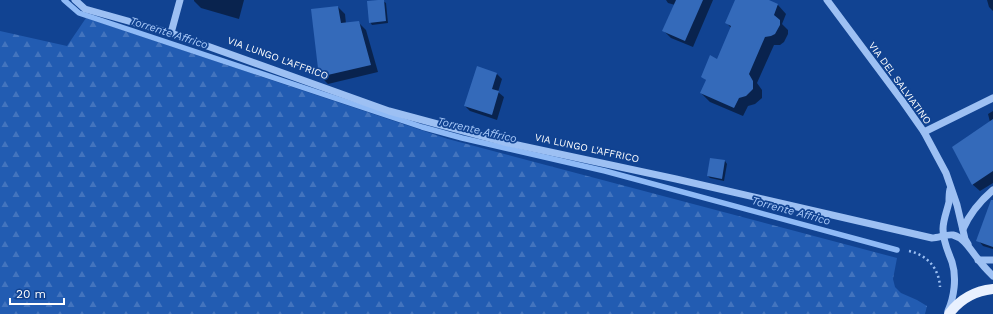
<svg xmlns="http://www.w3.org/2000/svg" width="993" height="314" font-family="'Work Sans',sans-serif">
<defs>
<pattern id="forest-firs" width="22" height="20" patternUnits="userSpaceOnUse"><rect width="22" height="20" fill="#225cb2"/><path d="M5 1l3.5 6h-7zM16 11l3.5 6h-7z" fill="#4374be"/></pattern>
</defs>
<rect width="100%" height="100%" fill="#114392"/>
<!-- forest -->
<path fill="url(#forest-firs)" d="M86,18L448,139L897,258L893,279L895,287L901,293L917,300L927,306L925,314H0V31L67,46Z"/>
<!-- shadow -->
<g fill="#0007">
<path d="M194,0H244L239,19L201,8L194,1Z"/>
<path d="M666,0H713L693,47L671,38L664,31L675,5L668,3Z"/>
<path d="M736,0H766L778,5L786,14L782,24L788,30V34L784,42L780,45H774L757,83L762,90V98L755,104L748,106L743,116L710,102L701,93L707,81L702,76L718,60L731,28L726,22Z"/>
<path d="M987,0H993V11L989,7Z"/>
<path d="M383,1L386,3L388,23L372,25L370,22Z"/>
<path d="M338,7L345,14L346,24L359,23L366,30L378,72L328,84L320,76Z"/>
<path d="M497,74L502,79L498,92L504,97L497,120L470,111L465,106Z"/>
<path d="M993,111V183L980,191L972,184L990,122L988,114Z"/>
<path d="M725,161L727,164L724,181L710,178L708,176Z"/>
<path d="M993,211V249L983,246L978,240Z"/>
</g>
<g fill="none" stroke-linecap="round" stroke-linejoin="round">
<!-- stream -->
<path stroke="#8fbaf6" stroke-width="5.5" d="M64,0L79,13L422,127L462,138L605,171L897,250"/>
</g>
<!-- building -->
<g fill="#346aba">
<path d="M378,0H384L386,21L369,23L367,1Z"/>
<path d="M676,0H703L685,41L662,31Z"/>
<path d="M735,0H769L778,4L774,15L780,20V25L775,34L771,36L765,37L749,74L753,81V89L746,96L739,98L734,108L700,93L706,80L701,77L710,55L717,59L731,26L725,23Z"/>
<path d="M338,6L341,23L359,21L371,65L319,77L311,9Z"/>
<path d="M477,66L497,73L492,89L499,91L492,115L464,106Z"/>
<path d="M993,119V171L972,185L952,147Z"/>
<path d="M710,158L725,160L722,179L707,176Z"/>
<path d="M991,200H993V247L976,241Z"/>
</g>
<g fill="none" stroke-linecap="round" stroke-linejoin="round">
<!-- path -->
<path stroke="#9dc0f3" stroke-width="2.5" stroke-dasharray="2 3" stroke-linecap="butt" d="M909,251C927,255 939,268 940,287"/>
<!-- minor -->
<g stroke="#9dc0f3" stroke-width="7">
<path d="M75,0L85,9L171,33L389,111L508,143L676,179L932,238C939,238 946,234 953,235C965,238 971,251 978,259C982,265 988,271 993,276"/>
<path d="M827,0L903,102L924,132L946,173L957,205L965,239L968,244"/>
<path d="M171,33L180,0"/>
<path d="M924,132L993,98"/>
<path d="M963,229C970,213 980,201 993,190"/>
<path d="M978,260H993"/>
<path d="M948,311C954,297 957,278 952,262C948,251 943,242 943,229C943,220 947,211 949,202C949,198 949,193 950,189"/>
</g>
<!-- major -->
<path stroke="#e9f1ff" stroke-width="10" d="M949,314C960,299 974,291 993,289"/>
</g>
<g text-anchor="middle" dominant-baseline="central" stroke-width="3.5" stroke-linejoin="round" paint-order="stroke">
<!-- street labels -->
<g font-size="10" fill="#fff" stroke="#114392">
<text transform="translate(278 58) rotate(20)">VIA LUNGO L'AFFRICO</text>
<text transform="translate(900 83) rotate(54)">VIA DEL SALVIATINO</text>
<text transform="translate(587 148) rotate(12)">VIA LUNGO L'AFFRICO</text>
</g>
<!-- water labels -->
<g font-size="11" font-style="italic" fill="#a9cafa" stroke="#114392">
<text transform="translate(169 33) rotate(18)">Torrente Affrico</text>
<text transform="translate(477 130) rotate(13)">Torrente Affrico</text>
<text transform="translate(791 211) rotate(15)">Torrente Affrico</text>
</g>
</g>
<!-- scale -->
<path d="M10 298v6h54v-6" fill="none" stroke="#ffffff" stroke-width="2"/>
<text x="16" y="298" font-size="12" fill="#ffffff" stroke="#114392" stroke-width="3" paint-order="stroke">20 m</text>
</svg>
